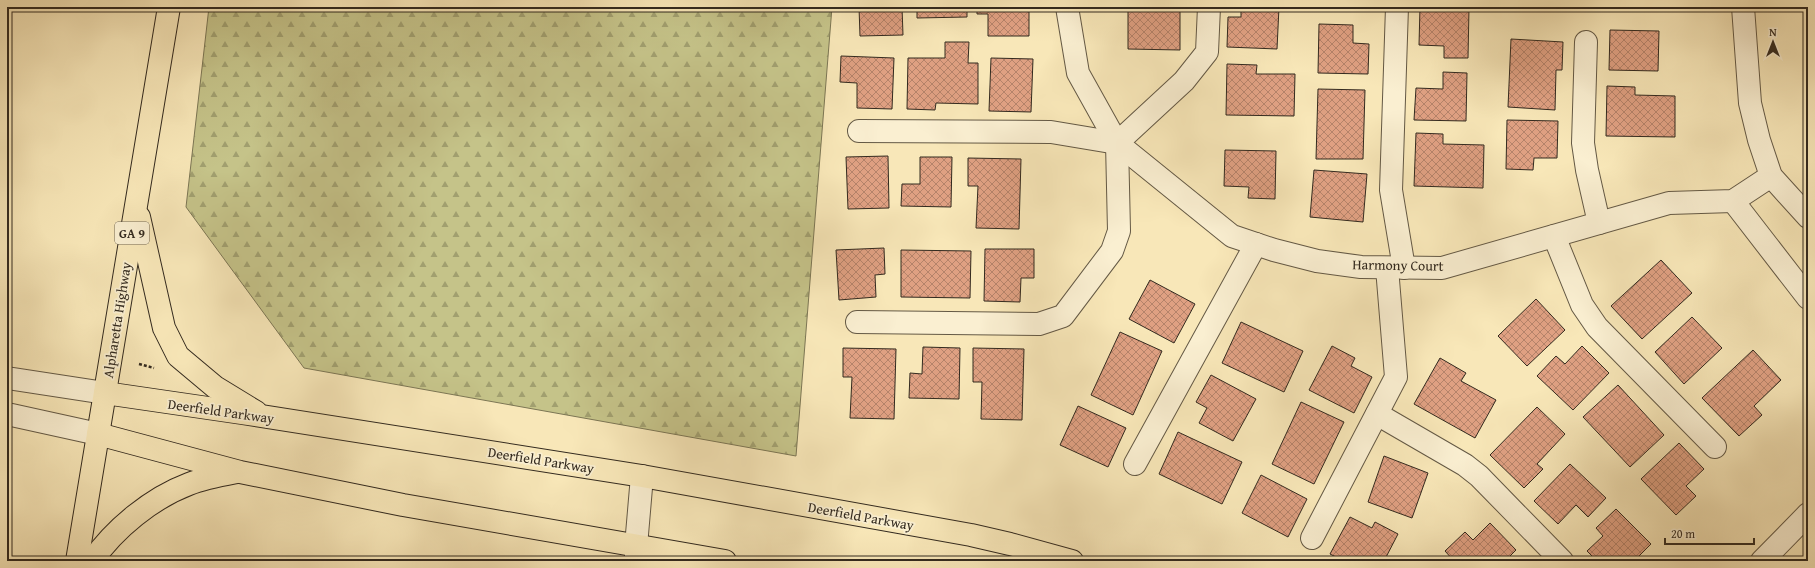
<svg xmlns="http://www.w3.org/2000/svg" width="1815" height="568" font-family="'Gentium Book Plus',serif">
<defs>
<pattern id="forest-firs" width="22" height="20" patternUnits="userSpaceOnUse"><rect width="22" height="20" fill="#c5c389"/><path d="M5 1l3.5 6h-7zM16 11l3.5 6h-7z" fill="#a19f6f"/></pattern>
<pattern id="building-cross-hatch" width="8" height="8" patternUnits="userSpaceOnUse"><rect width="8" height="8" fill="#dfa082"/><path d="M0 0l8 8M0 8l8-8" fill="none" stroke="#b5836a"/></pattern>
</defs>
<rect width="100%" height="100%" fill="#f8e7b8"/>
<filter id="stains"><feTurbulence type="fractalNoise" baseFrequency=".005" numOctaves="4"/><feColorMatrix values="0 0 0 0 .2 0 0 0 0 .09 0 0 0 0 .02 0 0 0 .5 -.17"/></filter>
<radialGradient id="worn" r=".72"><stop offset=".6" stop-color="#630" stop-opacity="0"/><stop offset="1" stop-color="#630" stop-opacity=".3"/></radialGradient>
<!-- forest -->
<path fill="url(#forest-firs)" stroke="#7c7654" d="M209,7H832L796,456L304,368L186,207Z"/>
<!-- building -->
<g fill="url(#building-cross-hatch)" stroke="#332a1f">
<path d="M859,7H902L903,35L860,36Z"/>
<path d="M917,7H967V17L917,18Z"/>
<path d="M977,7H1029V36H988V14H977Z"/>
<path d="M1241,7H1279L1277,49L1227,47L1228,17H1241Z"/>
<path d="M1319,7H1345V10L1319,9Z"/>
<path d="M1420,7L1469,8L1468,58H1444V46L1419,45Z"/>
<path d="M1128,10L1180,11V50L1128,49Z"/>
<path d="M1319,24L1353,25V43L1369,44L1368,74L1318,73Z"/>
<path d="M1610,30L1659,31L1658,71L1609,70Z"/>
<path d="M1511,39L1563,42L1562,70H1556L1555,110L1508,107Z"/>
<path d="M945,42H969L968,63H978V104L936,103L935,110L907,109L908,58H945Z"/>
<path d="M841,56L894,58L892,109L857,108V83L840,82Z"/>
<path d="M991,58L1033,59L1031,112L989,111Z"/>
<path d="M1227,64L1257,65L1256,74H1295L1294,116L1226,115Z"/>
<path d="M1443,72L1467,73L1466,121L1414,120L1416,88L1443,89Z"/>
<path d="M1607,86L1635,87V95L1675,96V137L1606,136Z"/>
<path d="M1318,89L1365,90L1363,159H1316Z"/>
<path d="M1507,120L1558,121L1557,158H1534L1533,170L1506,169Z"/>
<path d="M1416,133L1443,134V144L1484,145L1483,188L1414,186Z"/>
<path d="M1225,150L1276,151L1275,199L1248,198L1249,187L1224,186Z"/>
<path d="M888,156L889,208L848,209L846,157Z"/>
<path d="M920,157H952L951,207L901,206L902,184H920Z"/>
<path d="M968,158L1021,159L1019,229L976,228L978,186H968Z"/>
<path d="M1314,170L1367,174L1363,222L1310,217Z"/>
<path d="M884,248L885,274L875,275L876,297L839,300L836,250Z"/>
<path d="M985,249H1034V278H1021L1020,302L984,301Z"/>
<path d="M901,250L971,251L970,298L901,297Z"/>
<path d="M1661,260L1692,293L1642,339L1611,306Z"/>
<path d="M1150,280L1195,304L1174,343L1129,319Z"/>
<path d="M1536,299L1565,330L1527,366L1498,336Z"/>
<path d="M1692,317L1722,348L1684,384L1655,352Z"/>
<path d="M1241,322L1303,351L1284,392L1222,363Z"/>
<path d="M1120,332L1162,351L1133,415L1091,395Z"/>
<path d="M1332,346L1355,358L1351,366L1372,377L1354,413L1309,390Z"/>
<path d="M1582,346L1609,373L1573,410L1537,376L1556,356L1565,364Z"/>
<path d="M923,347L960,348L959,399L909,398L910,373L922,374Z"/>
<path d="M843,348L896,349L894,419L850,418L852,377H843Z"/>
<path d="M973,348L1024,349L1022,420L981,419L982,382H973Z"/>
<path d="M1753,350L1781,380L1754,406L1762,415L1739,436L1702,398Z"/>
<path d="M1440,358L1466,373L1461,381L1496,400L1475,438L1414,404Z"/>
<path d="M1211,375L1256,399L1233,441L1199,423L1207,408L1196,402Z"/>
<path d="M1618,385L1664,435L1630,467L1583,417Z"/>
<path d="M1301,402L1344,422L1314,484L1272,464Z"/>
<path d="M1078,406L1126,428L1108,467L1060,445Z"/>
<path d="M1537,407L1565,434L1537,464L1543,469L1524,488L1490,455Z"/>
<path d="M1178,432L1242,462L1222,504L1159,474Z"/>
<path d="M1679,443L1704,469L1686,486L1696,496L1676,515L1641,479Z"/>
<path d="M1384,456L1428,473L1412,518L1368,502Z"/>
<path d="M1570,464L1606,498L1588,517L1576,505L1558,524L1534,501Z"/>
<path d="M1261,475L1307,499L1288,537L1242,513Z"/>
<path d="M1616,509L1651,544L1634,561H1597L1587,551L1603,536L1596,528Z"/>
<path d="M1350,517L1372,528L1375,522L1398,534L1384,561H1344L1330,554Z"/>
<path d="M1490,523L1516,550L1505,561H1454L1445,551L1465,532L1473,540Z"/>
</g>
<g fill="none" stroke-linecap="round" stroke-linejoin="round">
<defs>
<g id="minor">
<path d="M1397,7L1391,190L1404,268"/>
<path d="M1743,7L1750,103L1759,140L1771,176L1808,217"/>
<path d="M1586,42L1583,143L1587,170L1599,223"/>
<path d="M859,131L1051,132L1117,143L1232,236L1274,250L1317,261L1361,267L1442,268L1669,203L1733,201L1771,176"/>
<path d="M1117,143L1184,81L1207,52L1209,7"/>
<path d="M1733,201L1808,298"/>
<path d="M1554,236L1582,305L1597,327L1715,447"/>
<path d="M857,322L1039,324L1063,316L1112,251L1119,231L1117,143L1078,73L1067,7"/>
<path d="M7,378L105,393"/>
<path d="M7,414L98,434"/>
<path d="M1377,414L1465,465L1479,476L1562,561"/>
<path d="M1135,464L1256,244"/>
<path d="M1312,538L1396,377L1387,268"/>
<path d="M636,561V546L642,476"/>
<path d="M1762,561L1808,514"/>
</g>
<g id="major">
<path d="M139,217L164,328L178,356L215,387L256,412"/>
<path d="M105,393L242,413L642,476L971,535L1010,544L1072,561"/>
<path d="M98,434L240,472L403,505L725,561"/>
<path d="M77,561L169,7"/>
<path d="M92,561C115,528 152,498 189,484C204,478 221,475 237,472"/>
</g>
</defs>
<!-- minor casing -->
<use href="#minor" stroke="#645945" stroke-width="24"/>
<!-- major casing -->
<use href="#major" stroke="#332a1f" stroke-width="24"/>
<!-- path -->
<path stroke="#332a1f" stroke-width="2.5" stroke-dasharray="3 2" stroke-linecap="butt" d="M139,364L154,368"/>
<!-- minor -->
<use href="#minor" stroke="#faefd1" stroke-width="22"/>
<!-- major -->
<use href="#major" stroke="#f8e7b8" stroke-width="22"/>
</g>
<g text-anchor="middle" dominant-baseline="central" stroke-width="3.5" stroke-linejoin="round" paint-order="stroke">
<!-- shield labels -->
<rect fill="#faefd1" stroke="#6f6554" stroke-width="1" x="115" y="222" width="34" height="22" rx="3"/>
<g font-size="13" font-weight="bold" fill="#332a1f">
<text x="132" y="233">GA 9</text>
</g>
<!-- street labels -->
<g font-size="14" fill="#332a1f" stroke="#faefd1">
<text transform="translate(1398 265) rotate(1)">Harmony Court</text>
<text transform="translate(117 320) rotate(-81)">Alpharetta Highway</text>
<text transform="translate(221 411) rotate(8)">Deerfield Parkway</text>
<text transform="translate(541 460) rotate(9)">Deerfield Parkway</text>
<text transform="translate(861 516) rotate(10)">Deerfield Parkway</text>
</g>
</g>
<!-- margin -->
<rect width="1815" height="568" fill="none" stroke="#f8e7b8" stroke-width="24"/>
<rect x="8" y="8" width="1799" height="552" fill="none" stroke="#332a1f" stroke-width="2"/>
<rect x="12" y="12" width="1791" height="544" fill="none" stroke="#332a1f"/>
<!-- north arrow -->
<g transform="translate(1773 42)" stroke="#faefd1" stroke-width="3" paint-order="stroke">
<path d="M0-3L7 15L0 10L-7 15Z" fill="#332a1f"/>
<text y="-6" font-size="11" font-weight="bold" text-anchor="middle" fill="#332a1f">N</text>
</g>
<!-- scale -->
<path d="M1665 538v6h89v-6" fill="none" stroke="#332a1f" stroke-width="2"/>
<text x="1671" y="538" font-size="12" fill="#332a1f" stroke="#faefd1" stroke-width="3" paint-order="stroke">20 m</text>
<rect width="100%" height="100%" filter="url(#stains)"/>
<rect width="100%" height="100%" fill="url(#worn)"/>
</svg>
